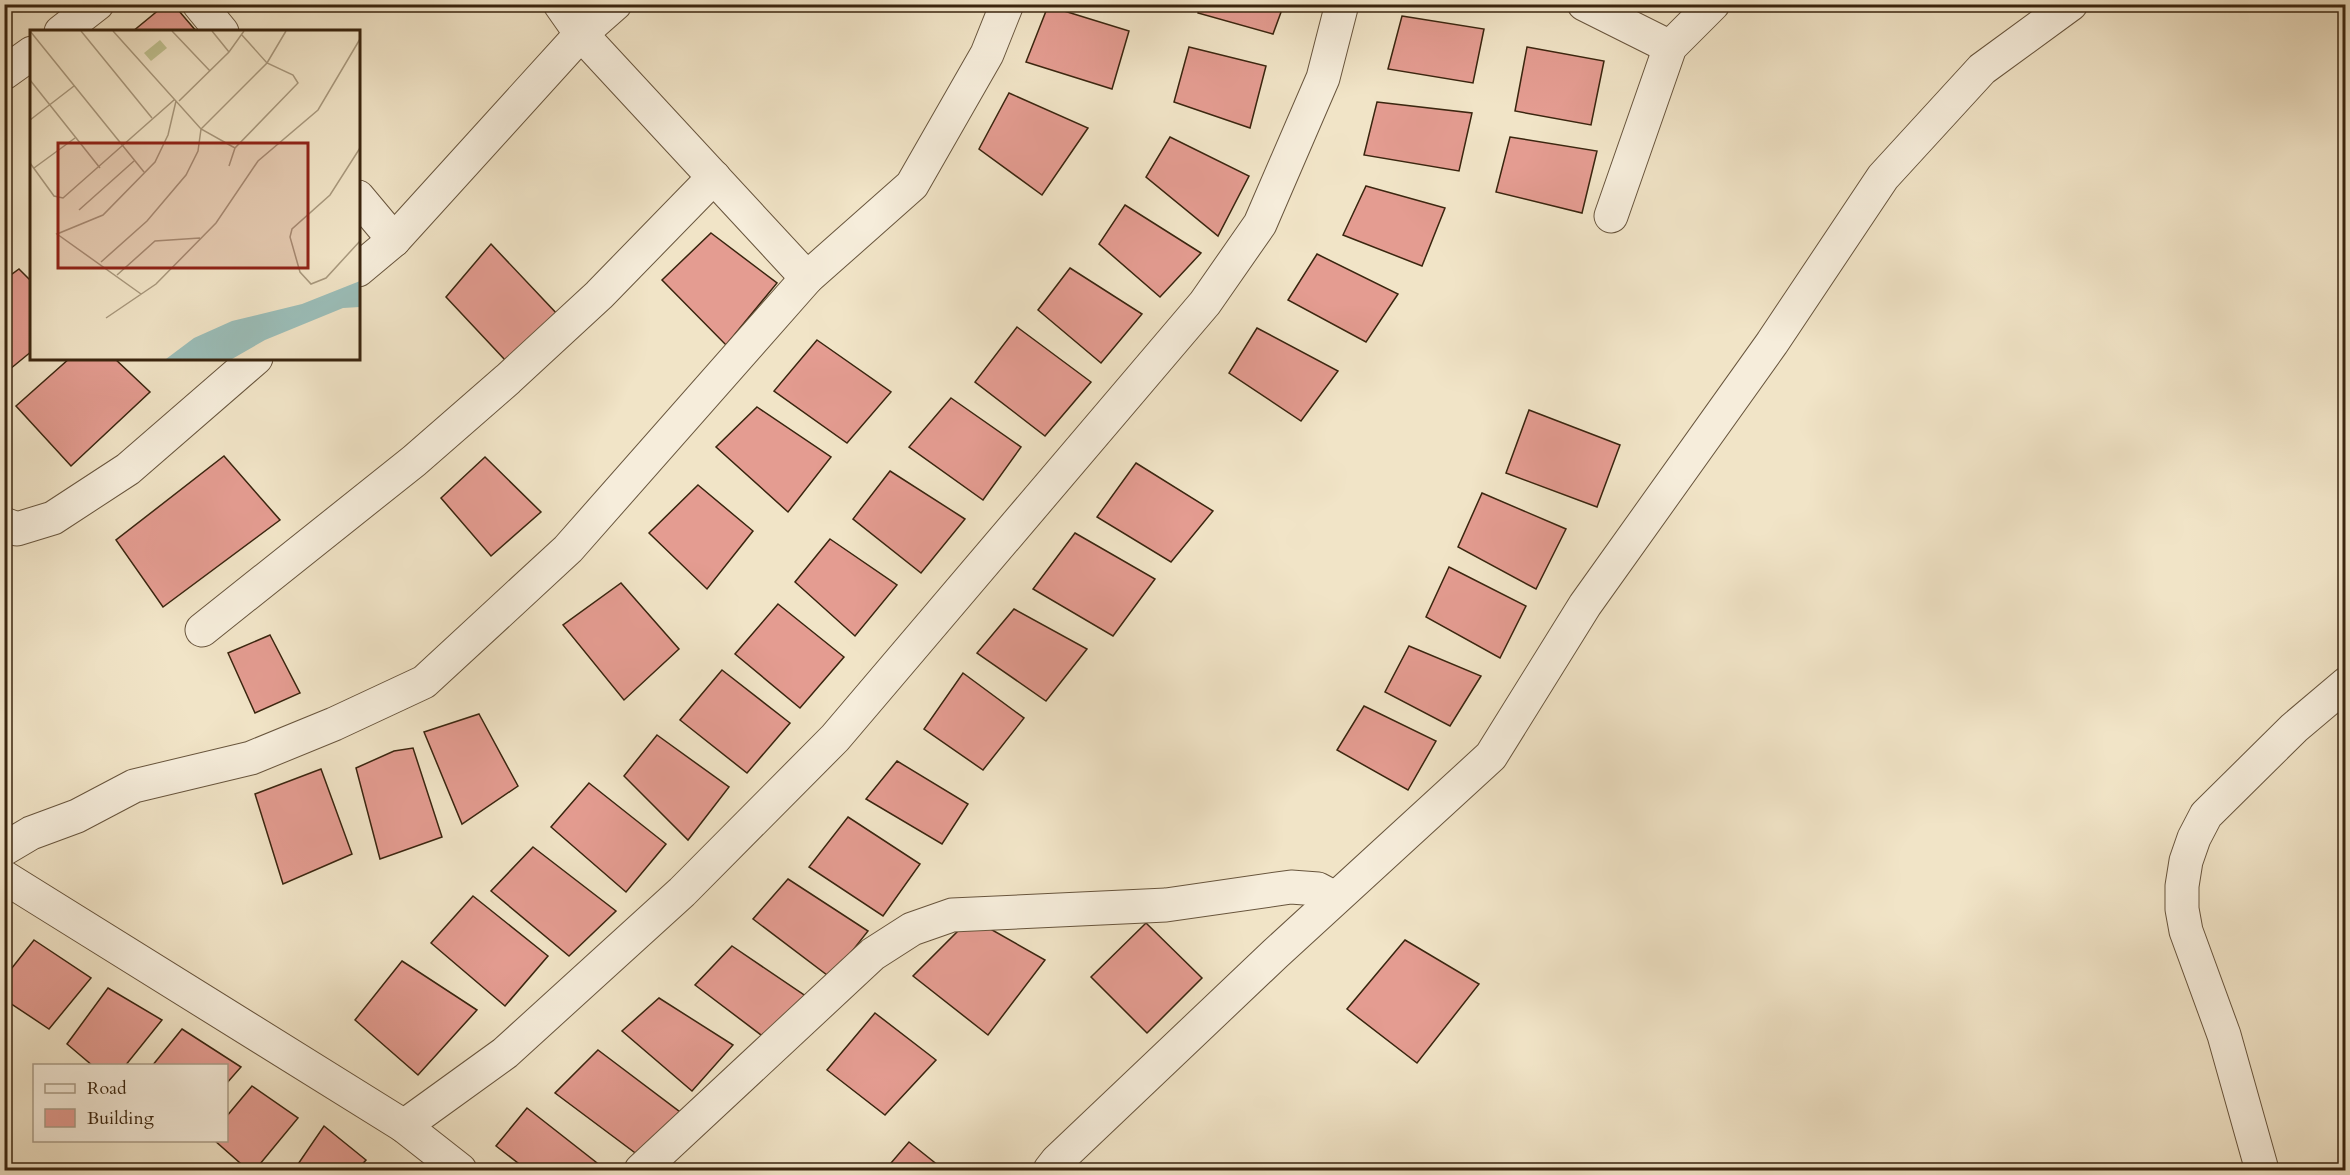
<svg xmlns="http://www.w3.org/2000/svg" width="2350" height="1175" font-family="Cardo,serif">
<rect width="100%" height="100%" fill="#f1e4c7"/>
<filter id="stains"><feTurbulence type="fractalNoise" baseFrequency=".00333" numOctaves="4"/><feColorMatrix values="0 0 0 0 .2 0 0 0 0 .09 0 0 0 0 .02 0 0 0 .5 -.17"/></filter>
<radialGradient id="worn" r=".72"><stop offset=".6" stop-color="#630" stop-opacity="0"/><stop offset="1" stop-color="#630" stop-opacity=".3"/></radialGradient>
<!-- building -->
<g fill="#e49c91" stroke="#3a250f" stroke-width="1.5">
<path d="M166,4H173L197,32H132Z"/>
<path d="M1200,4H1284L1273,34L1198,13Z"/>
<path d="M1048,6L1129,31L1112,89L1026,62Z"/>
<path d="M1402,16L1484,29L1473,83L1388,69Z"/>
<path d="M1189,47L1266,66L1250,128L1174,102Z"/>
<path d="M1527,47L1604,61L1591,125L1515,111Z"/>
<path d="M1009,93L1088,128L1042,195L979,149Z"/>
<path d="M1377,102L1472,113L1459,171L1364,155Z"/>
<path d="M1170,137L1249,176L1218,236L1146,177Z"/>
<path d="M1510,137L1597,151L1582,213L1496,192Z"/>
<path d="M1366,186L1445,208L1422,266L1343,235Z"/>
<path d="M1125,205L1201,253L1160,297L1099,244Z"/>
<path d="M711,233L777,283L726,345L662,280Z"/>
<path d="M491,244L559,316L506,361L446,297Z"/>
<path d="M1317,254L1398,294L1366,342L1288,300Z"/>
<path d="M1070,268L1142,314L1101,363L1038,310Z"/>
<path d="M19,269L32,282V351L4,374V280Z"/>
<path d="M1017,327L1091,382L1045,436L975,382Z"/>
<path d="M1257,328L1338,371L1301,421L1229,373Z"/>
<path d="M817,340L891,392L847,443L774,391Z"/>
<path d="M70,358H114L150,392L71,466L16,406Z"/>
<path d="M951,398L1021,447L983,500L909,447Z"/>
<path d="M757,407L831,457L788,512L716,447Z"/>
<path d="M1529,410L1620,445L1597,507L1506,473Z"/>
<path d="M224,456L280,520L163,607L116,540Z"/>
<path d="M485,457L541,512L491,556L441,498Z"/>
<path d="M1136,463L1213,511L1171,562L1097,517Z"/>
<path d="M890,471L965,519L921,573L853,519Z"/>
<path d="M698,485L753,531L707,589L649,533Z"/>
<path d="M1482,493L1566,529L1536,589L1458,547Z"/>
<path d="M1075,533L1155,579L1113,636L1033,589Z"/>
<path d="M830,539L897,585L855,636L795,582Z"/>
<path d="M1449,567L1526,606L1500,658L1426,617Z"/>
<path d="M621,583L679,649L624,700L563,625Z"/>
<path d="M778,604L844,657L800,708L735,654Z"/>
<path d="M1014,609L1087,649L1046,701L977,653Z"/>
<path d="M270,635L300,693L255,713L228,653Z"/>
<path d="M1409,646L1481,676L1450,726L1385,692Z"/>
<path d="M722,670L790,723L747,773L680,720Z"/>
<path d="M963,673L1024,718L983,770L924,729Z"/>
<path d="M1364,706L1436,741L1408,790L1337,750Z"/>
<path d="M479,714L518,786L462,824L424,732Z"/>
<path d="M657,735L729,787L688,840L624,776Z"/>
<path d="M413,748L442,837L380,859L356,768L394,751Z"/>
<path d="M897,761L968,804L942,844L866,799Z"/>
<path d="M321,769L352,854L283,884L255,794Z"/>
<path d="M589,783L666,844L626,892L551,827Z"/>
<path d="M848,817L920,864L883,916L809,867Z"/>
<path d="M533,847L616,911L569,956L491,891Z"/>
<path d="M788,879L868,931L831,978L753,919Z"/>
<path d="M473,896L548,956L505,1006L431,943Z"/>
<path d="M971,918L1045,960L988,1035L913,976Z"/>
<path d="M1146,923L1202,978L1147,1033L1091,977Z"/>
<path d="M34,940L91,978L49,1029L4,999V978Z"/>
<path d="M1405,940L1479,984L1417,1063L1347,1009Z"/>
<path d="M732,946L810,999L773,1044L695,985Z"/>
<path d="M402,961L477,1010L418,1075L355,1020Z"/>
<path d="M108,988L162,1020L125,1066H93L67,1044Z"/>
<path d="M659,998L733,1045L692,1091L622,1031Z"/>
<path d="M875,1013L936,1060L885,1115L827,1070Z"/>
<path d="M182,1029L241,1067L226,1084V1066H152Z"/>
<path d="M598,1050L680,1112L642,1158L555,1093Z"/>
<path d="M252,1086L298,1118L255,1170H248L214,1140H226V1117Z"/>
<path d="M527,1108L606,1170H527L496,1146Z"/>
<path d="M324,1126L366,1160L357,1170H294Z"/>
<path d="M909,1142L944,1170H885Z"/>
</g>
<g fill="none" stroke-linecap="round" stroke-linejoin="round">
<defs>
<g id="street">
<path d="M199,4L222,32"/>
<path d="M560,4L581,34L807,278"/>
<path d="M1584,4L1670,47"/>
<path d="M61,32L97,4"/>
<path d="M4,73L32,53"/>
<path d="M358,197L394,240"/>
<path d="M1611,216L1670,47L1713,4"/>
<path d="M358,270L394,240L581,34L615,4"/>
<path d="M4,524L17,529L53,518L128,469L256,358"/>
<path d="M202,630L414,461L508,379L599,295L714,177"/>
<path d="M4,849L31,833L77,816L134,786L251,758L334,724L424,682L568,549L807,278L912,185L987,54L1007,4"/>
<path d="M4,877L404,1126L460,1170"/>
<path d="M404,1126L505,1053L682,892L835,738L1205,303L1260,224L1323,78L1342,4"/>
<path d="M641,1170L873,954L912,929L952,915L1166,905L1291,887L1318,889L1335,898"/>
<path d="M1050,1170L1057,1161L1275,954L1491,756L1585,605L1772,343L1883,177L1982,69L2071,4"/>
<path d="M2262,1170L2224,1035L2186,931L2182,909V886L2186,861L2194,838L2206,815L2294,728L2346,684"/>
</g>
</defs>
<!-- street casing -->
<use href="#street" stroke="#68553d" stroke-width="35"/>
<!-- street -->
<use href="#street" stroke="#f6eddb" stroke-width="33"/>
</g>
<!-- overview -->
<g transform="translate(30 30)">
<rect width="330" height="330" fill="#f1e4c7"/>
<path d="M130,10L137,18L121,31L114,23Z" fill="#c0c291"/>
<path d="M330,251V277L313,278L235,310L202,329H136L164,308L202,291L272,274Z" fill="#9bbeb9"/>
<path fill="none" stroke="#a8987d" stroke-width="1.5" d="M0,1L114,142M51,1L122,88M83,1L171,99L205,118M142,1L180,41M182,1L199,22M0,50L70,138M149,71L199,22L214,1M0,90L44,56M330,118L300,165L262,199L260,207L270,242L281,254L296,248L330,211M0,133L24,166L33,168L144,70M199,136L205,118L268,53L263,45L237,33L211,4M4,138L45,108M49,180L104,131M71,232L117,191L156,145L168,121L171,99L237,33L256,1M87,245L125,211L170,208M111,264L27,204L73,185L125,132L138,105L146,71M76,288L126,254L186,193L228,131L288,80L330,9"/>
<path fill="#8f2418" fill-opacity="0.15" stroke="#8f2418" stroke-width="3" d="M28,113H278V238H28Z"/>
<rect width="330" height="330" fill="none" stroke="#3a250f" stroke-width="3"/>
</g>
<!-- margin -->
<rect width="2350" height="1175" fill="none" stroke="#f1e4c7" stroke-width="24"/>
<rect x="6" y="6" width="2338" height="1163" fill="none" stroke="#3a250f" stroke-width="3"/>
<rect x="12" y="12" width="2326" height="1151" fill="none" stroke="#3a250f" stroke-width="1.5"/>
<!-- legend -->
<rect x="33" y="1064" width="195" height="78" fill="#f6eddb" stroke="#ab9d89" stroke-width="1.5"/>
<rect x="45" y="1084" width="30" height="9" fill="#f6eddb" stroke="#ab9d89" stroke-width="1.5"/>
<text x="87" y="1094" font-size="18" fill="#3a250f">Road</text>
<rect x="45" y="1109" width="30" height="18" fill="#e49c91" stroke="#ab9d89" stroke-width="1.5"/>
<text x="87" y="1124" font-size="18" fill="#3a250f">Building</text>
<rect width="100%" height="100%" filter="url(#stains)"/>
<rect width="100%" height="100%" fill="url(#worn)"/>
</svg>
